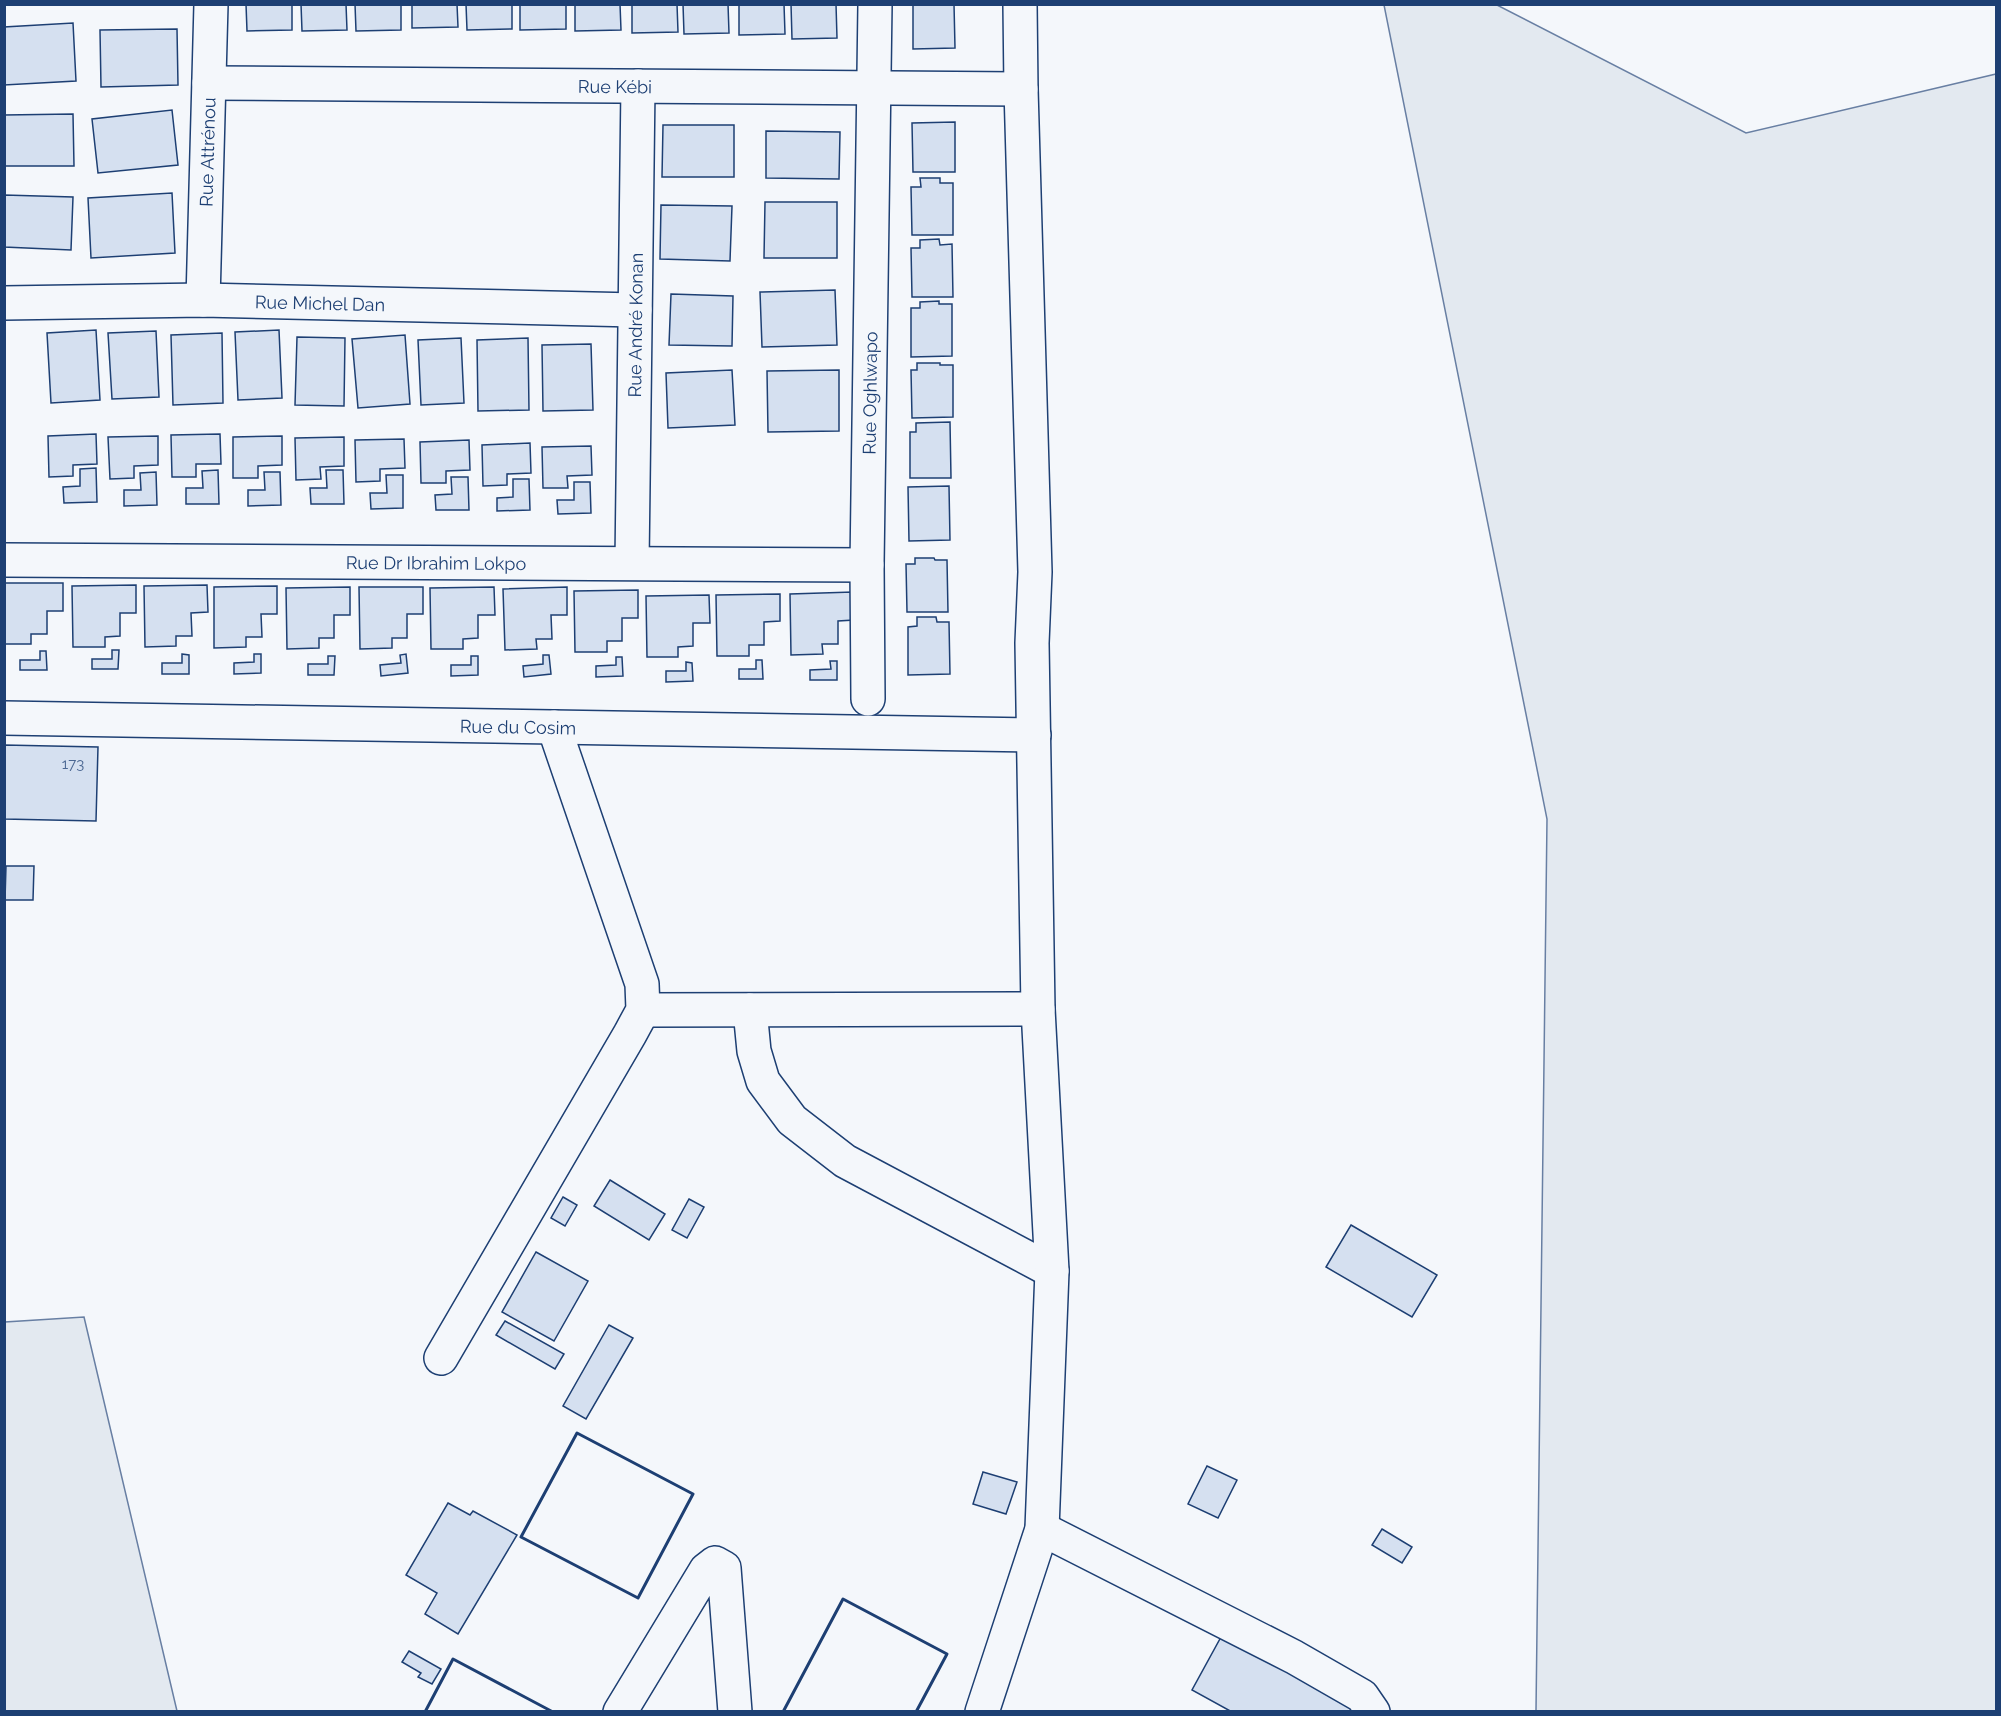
<svg xmlns="http://www.w3.org/2000/svg" width="2001" height="1716" font-family="Raleway,sans-serif">
<rect width="100%" height="100%" fill="#f4f7fb"/>
<!-- green -->
<g fill="#e3e9f0" stroke="#687fa3" stroke-width="1.5">
<path d="M1384,5H1497L1746,133L1996,74V1711H1536L1547,819Z"/>
<path d="M84,1317L177,1711H5V1322Z"/>
</g>
<!-- building -->
<g fill="#d5e0f0" stroke="#1d3f73" stroke-width="1.5">
<path d="M246,4H292V30L247,31Z"/>
<path d="M301,4H346L347,30L302,31Z"/>
<path d="M355,4H401V30L356,31Z"/>
<path d="M412,4H457L458,27L412,28Z"/>
<path d="M466,4H512V29L467,30Z"/>
<path d="M520,4H566V29L520,30Z"/>
<path d="M575,4H620L621,30L575,31Z"/>
<path d="M632,4H677L678,32L632,33Z"/>
<path d="M683,4H728L729,33L684,34Z"/>
<path d="M739,4H784L785,34L739,35Z"/>
<path d="M791,4H836L837,38L792,39Z"/>
<path d="M913,4H954L955,48L913,49Z"/>
<path d="M73,23L76,81L4,85V27Z"/>
<path d="M177,29L178,85L101,87L100,30Z"/>
<path d="M172,110L178,165L98,173L92,119Z"/>
<path d="M73,114L74,166H4V115Z"/>
<path d="M955,122V172H913L912,123Z"/>
<path d="M663,125H734V177H662Z"/>
<path d="M766,131L840,132L839,179L766,178Z"/>
<path d="M920,178H940V183H953V235H912L911,187H921Z"/>
<path d="M172,193L175,253L91,258L88,198Z"/>
<path d="M4,195L73,197L71,250L4,247Z"/>
<path d="M765,202H837V258H764Z"/>
<path d="M661,205L732,206L730,261L660,259Z"/>
<path d="M939,239L940,245L952,244L953,297H912L911,248H920V240Z"/>
<path d="M835,290L837,345L762,347L760,292Z"/>
<path d="M671,294L733,296L732,346L669,345Z"/>
<path d="M939,301V304H952V356L911,357V308H920V302Z"/>
<path d="M96,330L100,400L51,403L47,333Z"/>
<path d="M279,330L282,398L238,400L235,332Z"/>
<path d="M156,331L159,397L112,399L108,333Z"/>
<path d="M222,333L223,403L173,405L171,335Z"/>
<path d="M405,335L410,404L358,408L352,339Z"/>
<path d="M297,337L345,338L344,406L295,405Z"/>
<path d="M461,338L464,403L421,405L418,340Z"/>
<path d="M528,338L529,410L478,411L477,340Z"/>
<path d="M591,344L593,410L543,411L542,345Z"/>
<path d="M917,363H940V365H953V417L912,418L911,370H917Z"/>
<path d="M732,370L735,425L668,428L666,373Z"/>
<path d="M839,370V431L768,432L767,371Z"/>
<path d="M950,422L951,478H910V432H916V423Z"/>
<path d="M96,434L97,464L73,465V476L49,477L48,436Z"/>
<path d="M220,434L221,464H196V477H172L171,435Z"/>
<path d="M158,436V465L134,466V478L110,479L108,437Z"/>
<path d="M282,436V465L258,466V478H233V437Z"/>
<path d="M344,437V466L320,467L321,479L296,480L295,438Z"/>
<path d="M404,439L405,468L380,469V481L356,482L355,440Z"/>
<path d="M469,440L470,470L446,471V483H421L420,442Z"/>
<path d="M530,443L531,473L507,474V485L483,486L482,445Z"/>
<path d="M591,446L592,475L567,476L568,488H543L542,447Z"/>
<path d="M96,468L97,502L64,503L63,487L80,486V469Z"/>
<path d="M218,470L219,504H186V488H203L202,471Z"/>
<path d="M326,470H343L344,504H311L310,488H327Z"/>
<path d="M156,472L157,505L124,506V490H141L140,473Z"/>
<path d="M264,472H280L281,505L248,506V490H265Z"/>
<path d="M386,475H403V508L371,509L370,493H387Z"/>
<path d="M451,477H468L469,510H436L435,495L452,494Z"/>
<path d="M513,479H529L530,510L497,511V498L513,497Z"/>
<path d="M574,482H590L591,513L558,514L557,500H574Z"/>
<path d="M949,486L950,540L909,541L908,487Z"/>
<path d="M915,558H934L935,560H947L948,612H907L906,564H915Z"/>
<path d="M4,583H63V611H47V634H31V644H4Z"/>
<path d="M136,585V613H120V636L105,637V647H73L72,586Z"/>
<path d="M207,585L208,612L191,613L192,636H176V646L145,647L144,586Z"/>
<path d="M277,586V614H261L262,637H246V647L214,648V587Z"/>
<path d="M350,587V615H334V638H319V648L287,649L286,588Z"/>
<path d="M359,587H423V614H407V638H392V648L360,649Z"/>
<path d="M494,587L495,615H478V638L463,639V649H431L430,588Z"/>
<path d="M567,587V615H551L552,639H536L537,649L505,650L503,589Z"/>
<path d="M638,590V618H622V641H607V652H575L574,591Z"/>
<path d="M853,592L854,620L838,621V644H822L823,654L791,655L790,594Z"/>
<path d="M780,594V621L764,622V645H749V656H717L716,595Z"/>
<path d="M709,595L710,623H693V646L678,647V657H647L646,596Z"/>
<path d="M917,617H936L937,622H949L950,674L908,675V627L917,626Z"/>
<path d="M112,650H119L118,669H92V659H112Z"/>
<path d="M40,651H46L47,670H20V660H40Z"/>
<path d="M182,654L189,655V674H162V663H182Z"/>
<path d="M254,654H261V673L234,674V663L254,662Z"/>
<path d="M406,654L408,673L381,676L380,665L401,663L400,655Z"/>
<path d="M543,655H549L551,674L524,677L523,666L543,664Z"/>
<path d="M328,656H335L334,675H308V664H328Z"/>
<path d="M471,656H478V675L451,676V665H471Z"/>
<path d="M616,657H622L623,676L596,677V666L616,665Z"/>
<path d="M756,660H762L763,679H739V669H756Z"/>
<path d="M830,661H837V680H810V670L831,669Z"/>
<path d="M686,662L692,663L693,681L666,682V671H686Z"/>
<path d="M4,745L98,747L96,821L4,819Z"/>
<path d="M6,866H34L33,900H5Z"/>
<path d="M610,1180L665,1214L649,1240L594,1206Z"/>
<path d="M563,1197L577,1205L565,1226L551,1218Z"/>
<path d="M689,1199L704,1207L687,1238L672,1230Z"/>
<path d="M1351,1225L1437,1275L1412,1317L1326,1267Z"/>
<path d="M536,1252L588,1281L554,1341L502,1312Z"/>
<path d="M505,1321L564,1354L555,1369L496,1335Z"/>
<path d="M609,1325L633,1338L586,1419L563,1406Z"/>
<path d="M1207,1466L1237,1480L1218,1518L1188,1504Z"/>
<path d="M983,1472L1017,1482L1006,1514L973,1504Z"/>
<path d="M448,1503L470,1515L473,1511L517,1535L458,1634L425,1614L437,1593L406,1575Z"/>
<path d="M1382,1529L1412,1547L1402,1563L1372,1545Z"/>
<path d="M1221,1637L1358,1708L1356,1712H1232L1192,1690Z"/>
<path d="M409,1651L441,1669L432,1684L418,1677L421,1673L402,1662Z"/>
</g>
<g fill="none" stroke-linecap="round" stroke-linejoin="round">
<defs>
<g id="minor">
<path id="s1" d="M209,83L1021,89"/>
<path id="s2" d="M203,300L211,4"/>
<path id="s3" d="M4,303L203,300L635,310"/>
<path id="s4" d="M4,560L867,565"/>
<path id="s5" d="M632,563L638,86"/>
<path id="s6" d="M868,699L867,565L875,4"/>
<path id="s7" d="M4,718L1034,735"/>
<path d="M643,1010L1038,1009"/>
<path d="M750,1010L754,1051L763,1081L792,1120L845,1161L1052,1271"/>
<path d="M441,1358L630,1034L643,1010L642,984L554,727"/>
<path d="M1042,1529L1294,1657L1362,1696L1373,1712"/>
<path d="M620,1712L706,1570L715,1563L724,1568L735,1712"/>
<path d="M982,1712L1042,1529L1052,1271L1038,1009L1032,643L1035,572L1021,89L1020,4"/>
</g>
</defs>
<!-- minor casing -->
<use href="#minor" stroke="#1d3f73" stroke-width="36"/>
<!-- minor -->
<use href="#minor" stroke="#f4f7fb" stroke-width="33"/>
<!-- wall -->
<g stroke="#1d3f73" stroke-width="3">
<path d="M577,1433L693,1494L638,1598L521,1537Z"/>
<path d="M425,1712L453,1659L553,1712"/>
<path d="M783,1712L843,1599L947,1654L916,1712"/>
</g>
</g>
<g text-anchor="middle" dominant-baseline="central" stroke-width="4.5" stroke-linejoin="round" paint-order="stroke">
<!-- number labels -->
<g font-size="15" fill="#4b6792">
<text x="73" y="764">173</text>
</g>
<!-- street labels -->
<g font-size="18" fill="#1d3f73" stroke="#f4f7fb">
<text stroke="none"><textPath href="#s1" startOffset="406">Rue Kébi</textPath></text>
<text stroke="none"><textPath href="#s2" startOffset="148">Rue Attrénou</textPath></text>
<text stroke="none"><textPath href="#s3" startOffset="316">Rue Michel Dan</textPath></text>
<text stroke="none"><textPath href="#s5" startOffset="238">Rue André Konan</textPath></text>
<text stroke="none"><textPath href="#s6" startOffset="306">Rue Oghlwapo</textPath></text>
<text stroke="none"><textPath href="#s4" startOffset="432">Rue Dr Ibrahim Lokpo</textPath></text>
<text stroke="none"><textPath href="#s7" startOffset="514">Rue du Cosim</textPath></text>
</g>
</g>
<!-- border -->
<rect width="2001" height="1716" fill="none" stroke="#1d3f73" stroke-width="12"/>
</svg>
